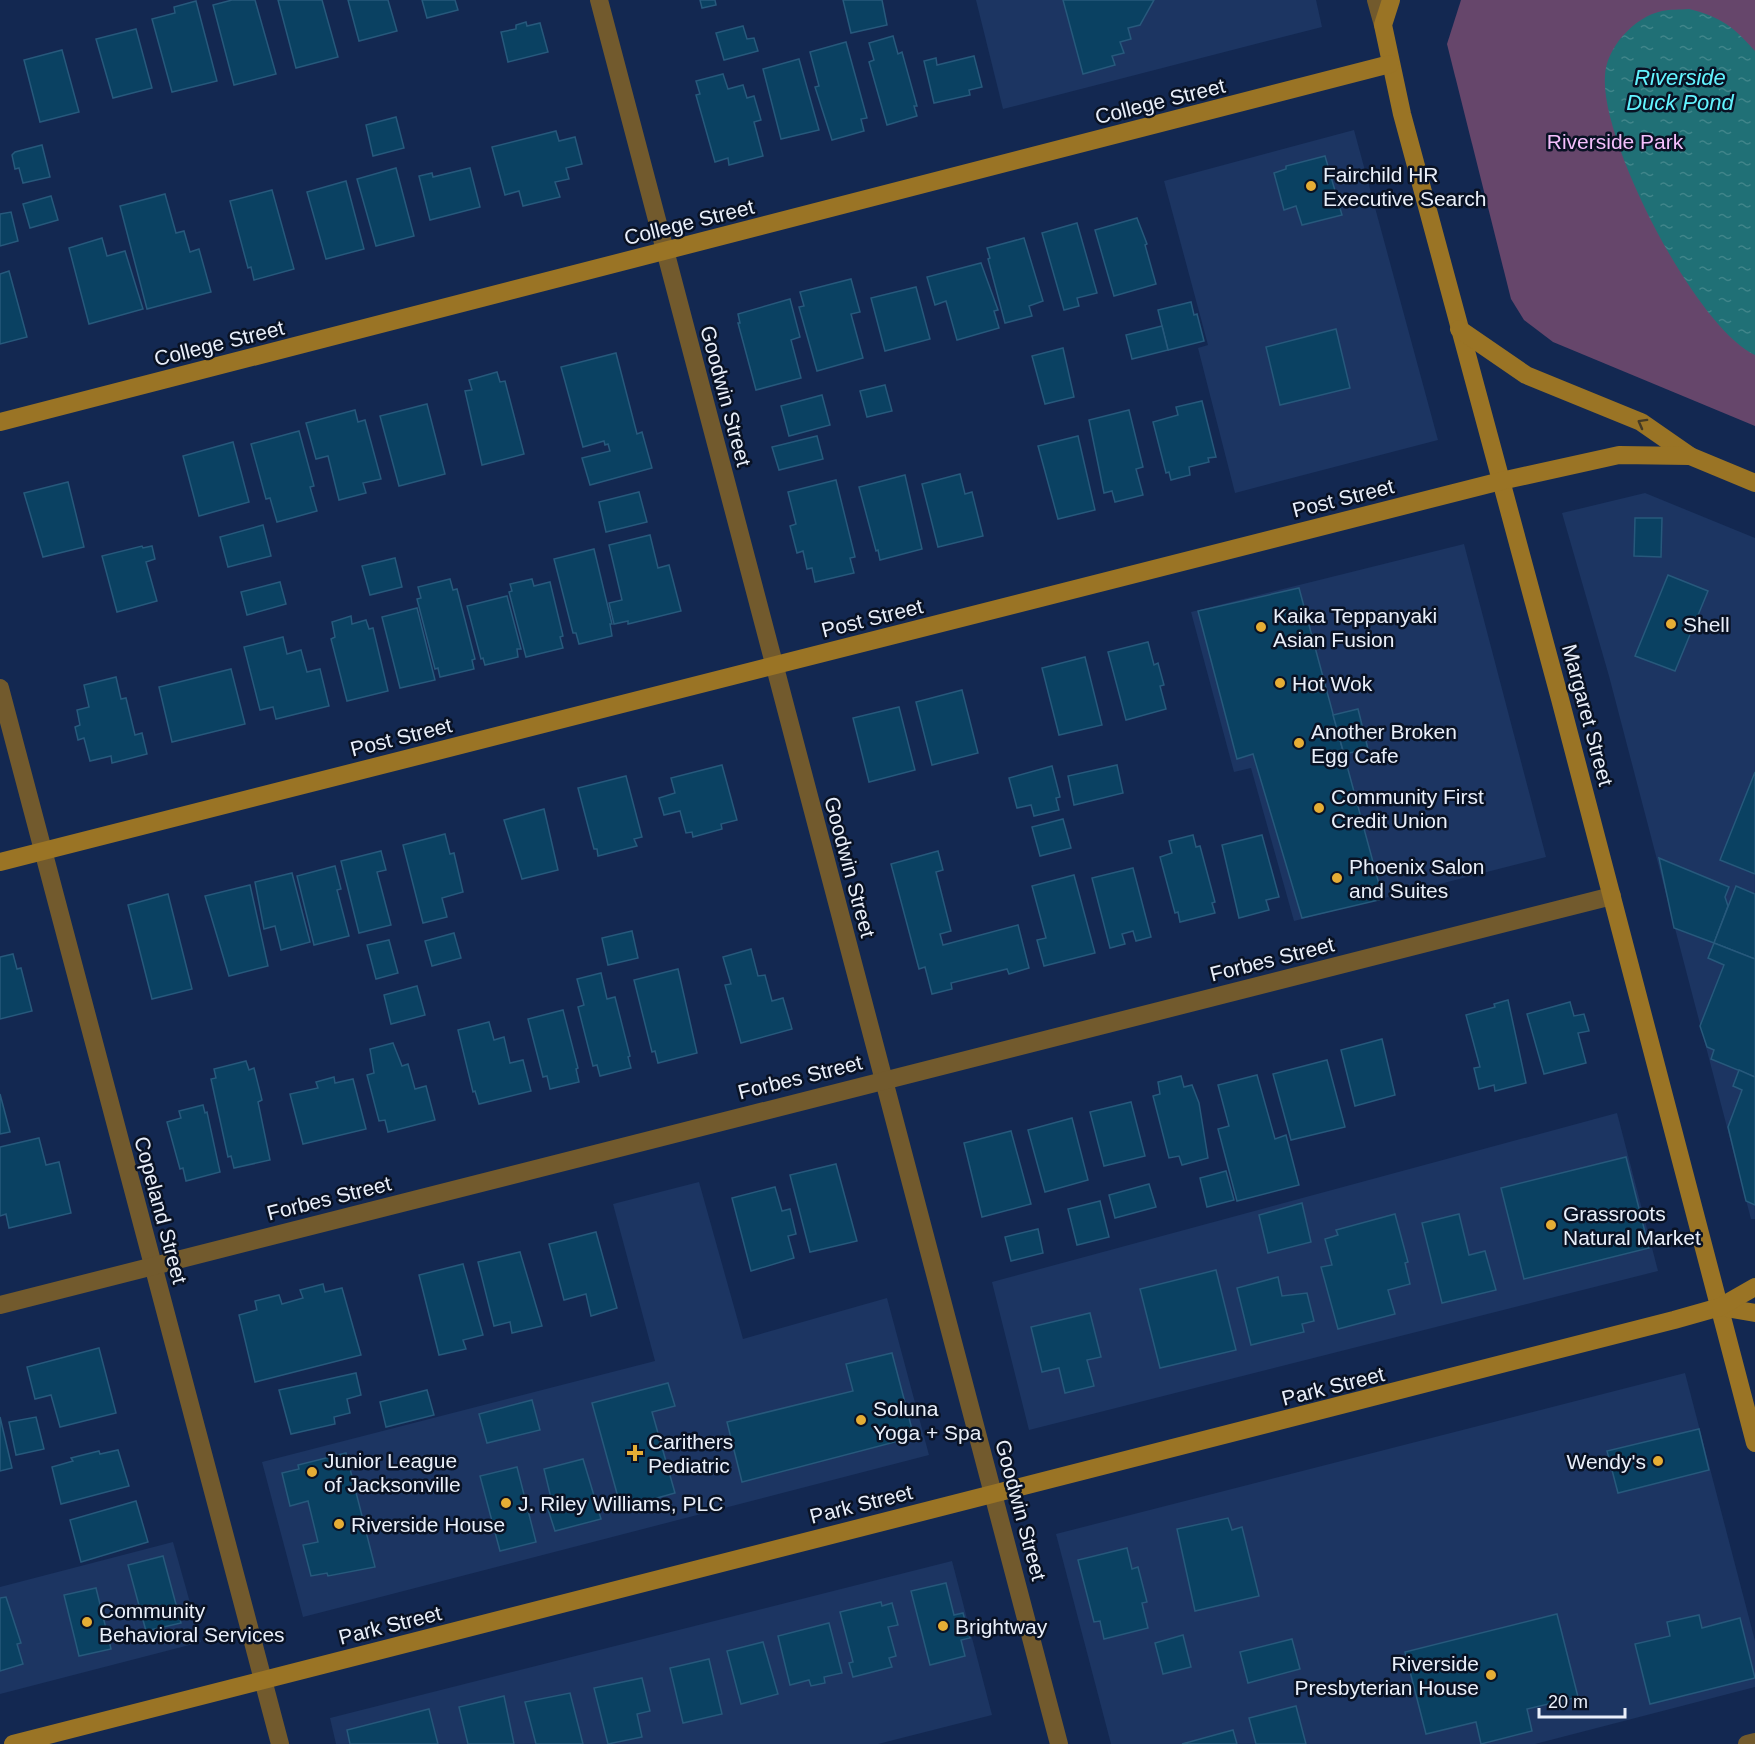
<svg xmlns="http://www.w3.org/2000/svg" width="1755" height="1744" font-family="Arial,sans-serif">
<defs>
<pattern id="water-ripples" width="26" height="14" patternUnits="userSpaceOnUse" patternTransform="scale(1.5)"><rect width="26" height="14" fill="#207076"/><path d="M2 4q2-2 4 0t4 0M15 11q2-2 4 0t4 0" fill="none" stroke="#40858a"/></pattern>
</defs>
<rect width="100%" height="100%" fill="#132851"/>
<!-- built -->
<g fill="#1c3562">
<path d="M976,0H1316L1322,27L1003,109Z"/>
<path d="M1354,130L1438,440L1235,493L1198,348L1208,345L1164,181Z"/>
<path d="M1645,493L1755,538V1219H1751L1609,676L1562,513Z"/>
<path d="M1464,544L1546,857L1294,921L1251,768L1234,772L1191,612Z"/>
<path d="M1617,1113L1658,1271L1029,1430L992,1282Z"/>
<path d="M699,1182L743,1339L887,1298L929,1455L303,1617L262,1462L655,1361L613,1204Z"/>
<path d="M1685,1373L1755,1641V1687L1535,1744H1111L1056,1534Z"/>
<path d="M173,1542L201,1642L0,1694V1587Z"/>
<path d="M952,1561L992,1715L878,1744H336L330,1718Z"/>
</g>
<!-- green -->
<path fill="#66466b" d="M1461,0H1755V426L1553,342L1524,320L1511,299L1447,44Z"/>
<!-- water -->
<path fill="url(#water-ripples)" d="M1689,9C1721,17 1734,27 1755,51V355C1696,328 1600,141 1605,76C1606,48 1634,17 1662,11C1670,9 1680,10 1689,9Z"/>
<!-- building -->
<g fill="#0a4162" stroke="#27597c" stroke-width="1.5">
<path d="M232,0H255L276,74L234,85L213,5Z"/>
<path d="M278,0H322L338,57L296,68Z"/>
<path d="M348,0H388L397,31L359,41Z"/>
<path d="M422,0H455L458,10L427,18Z"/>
<path d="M700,0H715L716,5L702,8Z"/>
<path d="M843,0H882L887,25L851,33Z"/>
<path d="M1063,0H1154L1140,25L1128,28L1131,39L1120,42L1124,53L1112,56L1115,65L1083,74Z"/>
<path d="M196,1L217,81L172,92L152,19L175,13L174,7Z"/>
<path d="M526,22L527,26L540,23L548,52L508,62L501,32L516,29V25Z"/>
<path d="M743,26L747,39L754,38L758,51L724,60L716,33Z"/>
<path d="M136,29L152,88L113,98L96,39Z"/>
<path d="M893,36L898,54L902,52L917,106H914L917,116L887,125L869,62L874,60L869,43Z"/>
<path d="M846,42L867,118L861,119L864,131L832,140L815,87L819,86L810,52Z"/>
<path d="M62,50L79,112L40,122L24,60Z"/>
<path d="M974,56L982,87L969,90L970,95L934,103L924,61L936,58L937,65Z"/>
<path d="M799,59L819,130L781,139L763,69Z"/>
<path d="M723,74L728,89L743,85L747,98L754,96L761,120L754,122L763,156L729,165L728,158L715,162L696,95L700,94L696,81Z"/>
<path d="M396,117L404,148L373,156L366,125Z"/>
<path d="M556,131L559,141L575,137L582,164L566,168L569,179L555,182L560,197L523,206L519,191L505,195L492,147Z"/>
<path d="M42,145L50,177L23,183L19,168L15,169L12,155L15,152Z"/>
<path d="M1325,156L1342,215L1302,225L1296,206L1284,210L1274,173L1286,169V166Z"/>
<path d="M396,168L414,236L376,246L357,179Z"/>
<path d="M470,168L480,207L430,220L419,176L432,173L433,177Z"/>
<path d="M346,181L364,249L326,259L307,192Z"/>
<path d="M272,190L294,269L254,280L251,267L248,268L230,201Z"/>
<path d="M165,194L176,233L184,231L190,252L199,249L211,292L147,309L120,206Z"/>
<path d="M51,196L58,220L30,228L23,204Z"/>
<path d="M11,212L18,241L0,246V214Z"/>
<path d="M1137,218L1147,244L1145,245L1156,284L1114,296L1095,230Z"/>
<path d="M1077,223L1097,293L1077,298L1079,306L1064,310L1042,233Z"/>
<path d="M102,238L107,256L125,251L143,309L89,324L69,248Z"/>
<path d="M1024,238L1043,301L1029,306L1032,316L1005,323L988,259L990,258L987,248Z"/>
<path d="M981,263L998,310L994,311L999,328L957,340L946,301L935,305L927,277Z"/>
<path d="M9,271L27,337L0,344V274Z"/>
<path d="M851,279L860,312L851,314L863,358L817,371L799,307L804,306L800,292Z"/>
<path d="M916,287L930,339L885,351L871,298Z"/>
<path d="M790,299L800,337L791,340L801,378L756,390L738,323H740L738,314Z"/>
<path d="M1191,302L1194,315L1197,314L1204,341L1168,350L1158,310Z"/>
<path d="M1162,326L1168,350L1132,359L1126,335Z"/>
<path d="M1336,329L1350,388L1280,405L1266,347Z"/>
<path d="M1063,348L1074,397L1045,404L1032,356Z"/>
<path d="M616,353L637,434L642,432L652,468L590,485L582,458L610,451L608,444L605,445L604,441L583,447L561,367Z"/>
<path d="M497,372L500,382L505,381L524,454L482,465L465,391L472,390L469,380Z"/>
<path d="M885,385L892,411L867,417L860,391Z"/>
<path d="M822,395L830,425L789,436L781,406Z"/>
<path d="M1202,401L1216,457L1208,458L1209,462L1189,467L1190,475L1171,480L1169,472L1166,473L1153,422L1178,415L1176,407Z"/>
<path d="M427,404L445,474L399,486L380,416Z"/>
<path d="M355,410L358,422L365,420L381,479L363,483L366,493L339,500L328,456L316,459L306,423Z"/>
<path d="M1129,410L1143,467L1136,469L1143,495L1115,502L1112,491L1104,493L1089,420Z"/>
<path d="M299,431L314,486L310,487L317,511L277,522L270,498L266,499L251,444Z"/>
<path d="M817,436L823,459L779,470L772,447Z"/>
<path d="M1078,436L1095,510L1058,519L1038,446Z"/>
<path d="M233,442L249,502L199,516L183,456Z"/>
<path d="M960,474L965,494L972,492L983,536L938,547L922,484Z"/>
<path d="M905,475L922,549L880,560L878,550L876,551L859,487Z"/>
<path d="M836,480L855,557L850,558L854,573L815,582L812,568L807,569L803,551L797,553L790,526L796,524L788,492Z"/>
<path d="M68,482L84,547L43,557L24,493Z"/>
<path d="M639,492L647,522L606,532L599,502Z"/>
<path d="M1635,518H1662L1661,557L1634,556Z"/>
<path d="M263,525L271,556L228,567L220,537Z"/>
<path d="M650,535L658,568L669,565L681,611L628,624V621L614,624L609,603L622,600L609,545Z"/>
<path d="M142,546L143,548L152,546L155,559L146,562L157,601L117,612L102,556Z"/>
<path d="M594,549L612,624H610L612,636L579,644L576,633H573L554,559Z"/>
<path d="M395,558L402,587L370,595L362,566Z"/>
<path d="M1668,575L1708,591L1675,671L1635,656Z"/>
<path d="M450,579L453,590L457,589L475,659L472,660L474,669L440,677L438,668L435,669L417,599L421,598L418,587Z"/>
<path d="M532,579L534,586L550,582L563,636L560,637L563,648L526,657L509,592L512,591L510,584Z"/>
<path d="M280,582L286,604L247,615L241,592Z"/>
<path d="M1299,588L1383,899L1302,918L1253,754L1237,759L1198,611Z"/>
<path d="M507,596L521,649H517L518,657L485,665L483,658L481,659L467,606Z"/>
<path d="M417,608L435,680L400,688L382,617Z"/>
<path d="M351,616L352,624L366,620L369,629L373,628L388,691L347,701L331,639L335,637L332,622Z"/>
<path d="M283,637L287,654L301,650L307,672L320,669L329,706L276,719L273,707L260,710L244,647Z"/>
<path d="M1148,642L1154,665L1158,663L1164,685L1160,686L1166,709L1126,720L1108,652Z"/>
<path d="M1085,657L1102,725L1059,735L1042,668Z"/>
<path d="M231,669L245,724L172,742L159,687Z"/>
<path d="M116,677L121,699L126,698L135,735L142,733L147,754L112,763L111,756L90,761L84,738L78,740L75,727L80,725L77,710L89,707L84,685Z"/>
<path d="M962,690L978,753L932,765L916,702Z"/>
<path d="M899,707L915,770L869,782L853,718Z"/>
<path d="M1358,709L1368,749L1344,754L1333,715Z"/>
<path d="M722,765L737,820L721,824L722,829L693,837L692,832L686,833L680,811L664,815L659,798L675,793L671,778Z"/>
<path d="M1117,765L1123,793L1074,805L1068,776Z"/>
<path d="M1052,766L1060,797L1056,798L1059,810L1034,816L1031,805L1017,808L1009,778Z"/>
<path d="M1755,772V874L1720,860Z"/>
<path d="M626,776L642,837L634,839L637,846L598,856L597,849H594L578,788Z"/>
<path d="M544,809L558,870L522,879L504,820Z"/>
<path d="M1063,819L1071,848L1040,856L1032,827Z"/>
<path d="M445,834L450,854L454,853L463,892L442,898L447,917L423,923L403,845Z"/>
<path d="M1193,835L1196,847L1200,846L1215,902L1212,903L1215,913L1180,922L1178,912L1175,913L1160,857L1172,853L1169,841Z"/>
<path d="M1262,835L1279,897L1266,900L1269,910L1239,918L1222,845Z"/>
<path d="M381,851L386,870L377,872L391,925L359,933L341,861Z"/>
<path d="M938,851L943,870L936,872L951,931L940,934L943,945L1018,925L1029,968L1009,974L1007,969L951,983L952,989L932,994L925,967L919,969L891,864Z"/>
<path d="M1659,858L1729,887L1725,897L1728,906L1714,943L1674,928Z"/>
<path d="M335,866L341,889L337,890L349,936L314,945L297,876Z"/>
<path d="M1133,868L1151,937L1136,941L1133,931L1122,934L1125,944L1110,948L1092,878Z"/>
<path d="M292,873L310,942L281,950L275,926L264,929L255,882Z"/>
<path d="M1074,875L1095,953L1044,966L1037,940L1046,938L1032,886Z"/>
<path d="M250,885L268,966L229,976L205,896Z"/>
<path d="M1736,886L1755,894V959L1714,943Z"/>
<path d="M168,894L192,989L152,999L128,905Z"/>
<path d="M632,931L638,958L608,965L602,938Z"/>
<path d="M454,933L461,958L432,966L425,941Z"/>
<path d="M389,940L398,973L376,979L367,945Z"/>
<path d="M1714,943L1755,959V1077L1711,1059L1714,1050L1707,1047L1700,1026L1724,965L1708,958Z"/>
<path d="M751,949L758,976L765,975L772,1001L783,998L792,1029L741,1043L725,985L731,984L723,957Z"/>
<path d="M13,954L17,969L21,968L32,1011L0,1019V957Z"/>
<path d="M678,969L697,1053L658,1063L655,1051L652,1052L634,980Z"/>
<path d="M601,973L607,999L615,997L630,1056L628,1057L631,1068L600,1076L597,1065L593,1066L578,1007L584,1005L577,979Z"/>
<path d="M417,986L425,1015L391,1024L384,995Z"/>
<path d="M1508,1000L1526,1083L1495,1091L1494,1085L1479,1089L1474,1068L1480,1067L1466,1015L1495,1007L1494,1004Z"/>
<path d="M1570,1002L1574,1016L1584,1014L1589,1031L1578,1033L1586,1063L1544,1074L1527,1014Z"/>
<path d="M563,1010L578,1068L576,1069L579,1082L550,1089L547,1076L543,1077L528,1019Z"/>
<path d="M489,1022L494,1040L504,1037L510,1063L523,1060L531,1091L479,1104L475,1091L473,1092L458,1030Z"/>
<path d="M1382,1039L1395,1095L1355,1106L1341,1050Z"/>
<path d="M393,1043L402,1066L408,1064L415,1089L426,1086L435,1120L388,1132L385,1120L379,1121L367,1075L374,1073L370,1049Z"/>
<path d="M1327,1060L1345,1127L1291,1140L1273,1074Z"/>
<path d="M246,1061L249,1070L254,1068L262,1100L258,1102L270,1160L234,1168L231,1156L228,1157L211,1079L216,1078L214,1069Z"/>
<path d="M1739,1070L1755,1077V1205L1746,1201L1728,1127L1742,1090L1733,1086Z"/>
<path d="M1257,1075L1275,1139L1286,1135L1299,1185L1237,1201L1218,1129L1229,1126L1218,1085Z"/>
<path d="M1181,1076L1184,1087L1192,1085L1199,1103L1208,1158L1182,1165L1179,1156L1169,1158L1153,1096L1160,1094L1158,1082Z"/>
<path d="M334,1077L335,1083L353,1079L366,1129L303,1144L290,1094L318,1088L316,1082Z"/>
<path d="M0,1094L10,1132L0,1134Z"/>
<path d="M1131,1102L1145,1156L1104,1166L1090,1112Z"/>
<path d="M203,1105L205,1113L207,1112L220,1172L186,1181L183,1168L180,1169L167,1122L181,1118L179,1111Z"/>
<path d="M1072,1118L1088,1180L1045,1192L1028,1130Z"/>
<path d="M1011,1131L1031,1204L982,1217L964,1143Z"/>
<path d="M39,1138L46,1165L59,1162L71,1213L9,1228L6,1214L0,1216V1147Z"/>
<path d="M1626,1157L1649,1248L1524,1279L1501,1188Z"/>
<path d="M836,1164L857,1241L810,1252L790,1175Z"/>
<path d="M1226,1171L1234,1200L1207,1207L1200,1178Z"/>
<path d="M1149,1184L1156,1207L1115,1218L1109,1195Z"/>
<path d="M775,1187L782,1211L790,1209L796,1234L788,1236L794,1258L751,1271L732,1198Z"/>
<path d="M1100,1201L1109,1237L1077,1245L1068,1209Z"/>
<path d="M1302,1203L1311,1242L1268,1253L1259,1215Z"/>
<path d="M1395,1214L1408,1262L1405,1263L1410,1284L1388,1290L1395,1314L1338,1329L1321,1267L1332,1265L1325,1239L1338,1235L1336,1230Z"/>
<path d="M1459,1214L1469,1255L1485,1251L1496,1290L1442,1303L1422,1223Z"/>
<path d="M1038,1229L1043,1253L1011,1261L1005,1237Z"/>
<path d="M596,1232L617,1308L591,1316L586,1294L564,1300L549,1244Z"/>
<path d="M520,1252L542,1326L512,1333L510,1322L494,1326L478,1262Z"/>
<path d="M463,1264L483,1335L463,1340L466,1349L439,1355L419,1275Z"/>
<path d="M1216,1270L1236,1350L1160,1368L1140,1289Z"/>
<path d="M1278,1277L1282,1296L1307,1293L1314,1321L1302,1324L1304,1332L1251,1345L1237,1288Z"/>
<path d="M323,1284L325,1292L342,1288L361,1355L255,1382L239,1315L257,1310L255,1301L279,1295L282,1304L303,1298L300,1290Z"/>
<path d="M1090,1313L1101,1357L1087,1360L1094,1386L1065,1393L1059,1368L1042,1372L1031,1327Z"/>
<path d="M99,1348L116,1413L60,1427L51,1395L35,1399L27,1367Z"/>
<path d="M892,1353L914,1437L742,1482L727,1422L853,1391L846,1364Z"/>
<path d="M356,1373L361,1395L347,1399L350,1413L334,1417L335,1424L291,1434L279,1390Z"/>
<path d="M668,1383L675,1406L652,1412L675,1493L621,1508L592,1403Z"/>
<path d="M427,1390L434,1415L386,1427L380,1402Z"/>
<path d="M532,1400L540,1430L487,1443L479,1414Z"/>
<path d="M0,1417L12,1468L0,1471Z"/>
<path d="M36,1417L44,1449L16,1455L9,1422Z"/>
<path d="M1699,1429L1709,1470L1618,1493L1607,1451Z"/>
<path d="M118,1450L129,1486L61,1504L52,1467L73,1461L71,1458L99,1451L100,1454Z"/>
<path d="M346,1453L375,1567L328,1576L327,1573L311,1576L303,1545L318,1542L308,1501L290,1506L282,1473L299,1469L298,1465Z"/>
<path d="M583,1459L601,1519L555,1531L545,1500L551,1498L544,1469Z"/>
<path d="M517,1467L536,1542L500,1551L480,1476Z"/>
<path d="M136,1501L148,1542L81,1562L70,1520Z"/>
<path d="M1228,1518L1232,1530L1242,1527L1259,1596L1195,1611L1177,1529Z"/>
<path d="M1127,1548L1132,1569L1138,1567L1147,1602L1142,1603L1148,1628L1104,1639L1100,1621L1094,1622L1078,1560Z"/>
<path d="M163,1556L181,1623L146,1631L128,1565Z"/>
<path d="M946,1583L954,1615L963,1613L970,1638L961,1640L965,1656L930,1665L911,1591Z"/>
<path d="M96,1588L111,1649L79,1656L64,1595Z"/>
<path d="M6,1597L21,1643L17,1644L23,1664L0,1671V1598Z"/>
<path d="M881,1602L882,1606L892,1603L898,1625L888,1627L896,1656L889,1658L892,1667L853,1677L849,1663L853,1662L840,1612Z"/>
<path d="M1557,1614L1578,1697L1527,1709L1532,1731L1481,1744L1476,1722L1426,1734L1405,1652Z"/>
<path d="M1699,1615L1702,1628L1740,1618L1755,1678L1650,1704L1635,1644L1670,1636L1667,1622Z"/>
<path d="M829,1623L842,1673L824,1677L825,1683L811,1686L809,1680L790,1685L778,1636Z"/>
<path d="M1183,1635L1191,1667L1163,1674L1155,1643Z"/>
<path d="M1292,1639L1300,1669L1248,1683L1240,1652Z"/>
<path d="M763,1642L778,1694L741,1704L727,1651Z"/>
<path d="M709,1659L722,1714L683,1723L670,1668Z"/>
<path d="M642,1678L650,1711L637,1714L642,1737L608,1744L594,1688Z"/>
<path d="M570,1693L583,1744H536L525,1702Z"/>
<path d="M504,1696L514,1744H468L459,1707Z"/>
<path d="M1296,1706L1306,1744H1256L1249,1718Z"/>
<path d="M429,1709L438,1744H350L347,1730Z"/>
<path d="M1233,1730L1237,1744H1182Z"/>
</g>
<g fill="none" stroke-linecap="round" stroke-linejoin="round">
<!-- street -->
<g stroke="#725a2d" stroke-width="18">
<path d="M599,0L1059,1744"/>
<path d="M1376,0L1383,25"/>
<path d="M0,688L280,1744"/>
<path d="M0,1305L1612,896"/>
<path d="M1747,1744L1755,1742"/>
</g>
<!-- secondary -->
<g stroke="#9a7425" stroke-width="18">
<path d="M1391,0L1383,25L1402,114L1560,699L1755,1443"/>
<path d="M1459,329L1526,375L1641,422L1690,456"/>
<path d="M0,422L1390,64"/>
<path d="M0,862L1501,481L1619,455L1690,456L1755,483"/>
<path d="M1720,1307L1755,1313"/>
<path d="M13,1744L1674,1320L1720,1307L1755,1287"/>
</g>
</g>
<!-- one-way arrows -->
<defs><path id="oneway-chevron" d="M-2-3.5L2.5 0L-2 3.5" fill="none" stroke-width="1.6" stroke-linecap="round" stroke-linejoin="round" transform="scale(1.5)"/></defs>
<use stroke="#433924" href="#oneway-chevron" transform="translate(1642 423) rotate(-151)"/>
<!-- markers -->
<g fill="#e5ad35" stroke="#091224" stroke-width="2">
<circle cx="1311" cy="186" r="6"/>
<circle cx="1671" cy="624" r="6"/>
<circle cx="1261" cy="627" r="6"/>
<circle cx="1280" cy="683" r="6"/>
<circle cx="1299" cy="743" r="6"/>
<circle cx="1319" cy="808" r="6"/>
<circle cx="1337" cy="878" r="6"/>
<circle cx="1551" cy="1225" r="6"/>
<circle cx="861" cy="1420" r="6"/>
<path d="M632 1444h6v6h6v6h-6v6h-6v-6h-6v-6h6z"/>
<circle cx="1658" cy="1461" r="6"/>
<circle cx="312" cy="1472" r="6"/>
<circle cx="506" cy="1503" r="6"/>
<circle cx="339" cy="1524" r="6"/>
<circle cx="87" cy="1622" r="6"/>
<circle cx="943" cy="1626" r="6"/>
<circle cx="1491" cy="1675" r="6"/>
</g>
<g text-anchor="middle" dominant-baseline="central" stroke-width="5" stroke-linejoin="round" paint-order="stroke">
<!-- street labels -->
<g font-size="21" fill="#e9effa" stroke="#091224">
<text transform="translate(1160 101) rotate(-14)">College Street</text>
<text transform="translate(689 222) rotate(-14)">College Street</text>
<text transform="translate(219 343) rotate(-14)">College Street</text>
<text transform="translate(726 396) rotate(75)">Goodwin Street</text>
<text transform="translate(1343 498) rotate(-14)">Post Street</text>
<text transform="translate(872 618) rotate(-14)">Post Street</text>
<text transform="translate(1588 715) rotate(75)">Margaret Street</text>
<text transform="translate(401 737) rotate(-14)">Post Street</text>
<text transform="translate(850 867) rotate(75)">Goodwin Street</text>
<text transform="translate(1272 959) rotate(-14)">Forbes Street</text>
<text transform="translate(800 1077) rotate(-14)">Forbes Street</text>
<text transform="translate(329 1198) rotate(-14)">Forbes Street</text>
<text transform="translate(161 1210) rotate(75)">Copeland Street</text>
<text transform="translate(1333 1386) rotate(-14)">Park Street</text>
<text transform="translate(861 1504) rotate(-14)">Park Street</text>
<text transform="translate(1021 1510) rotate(75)">Goodwin Street</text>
<text transform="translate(390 1625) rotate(-14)">Park Street</text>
</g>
<!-- park labels -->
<g font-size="21" fill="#f4bffc" stroke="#091224">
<text x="1615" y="141">Riverside Park</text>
</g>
<!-- poi labels -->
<g font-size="21" fill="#e9effa" stroke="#091224" text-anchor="start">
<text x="1323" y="174">Fairchild HR<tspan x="1323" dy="24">Executive Search</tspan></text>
<text x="1273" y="615">Kaika Teppanyaki<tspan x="1273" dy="24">Asian Fusion</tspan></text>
<text x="1683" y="624">Shell</text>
<text x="1292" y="683">Hot Wok</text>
<text x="1311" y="731">Another Broken<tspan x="1311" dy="24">Egg Cafe</tspan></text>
<text x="1331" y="796">Community First<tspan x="1331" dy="24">Credit Union</tspan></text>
<text x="1349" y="866">Phoenix Salon<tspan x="1349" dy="24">and Suites</tspan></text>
<text x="1563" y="1213">Grassroots<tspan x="1563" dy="24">Natural Market</tspan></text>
<text x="873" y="1408">Soluna<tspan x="873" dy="24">Yoga + Spa</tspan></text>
<text x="648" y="1441">Carithers<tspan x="648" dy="24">Pediatric</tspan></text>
<text x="324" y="1460">Junior League<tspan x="324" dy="24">of Jacksonville</tspan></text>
<text x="1646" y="1461" text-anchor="end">Wendy's</text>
<text x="518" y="1503">J. Riley Williams, PLC</text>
<text x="351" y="1524">Riverside House</text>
<text x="99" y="1610">Community<tspan x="99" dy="24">Behavioral Services</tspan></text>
<text x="955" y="1626">Brightway</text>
<text x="1479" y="1663" text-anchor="end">Riverside<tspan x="1479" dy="24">Presbyterian House</tspan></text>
</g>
<!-- water labels -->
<g font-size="22" font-style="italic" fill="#63f4ff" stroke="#091224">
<text x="1680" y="77">Riverside<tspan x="1680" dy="25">Duck Pond</tspan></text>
</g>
</g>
<!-- scale -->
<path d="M1539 1708v9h86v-9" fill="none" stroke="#e9effa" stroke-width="3"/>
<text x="1548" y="1708" font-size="18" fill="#e9effa" stroke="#091224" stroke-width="4.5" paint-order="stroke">20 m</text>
</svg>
